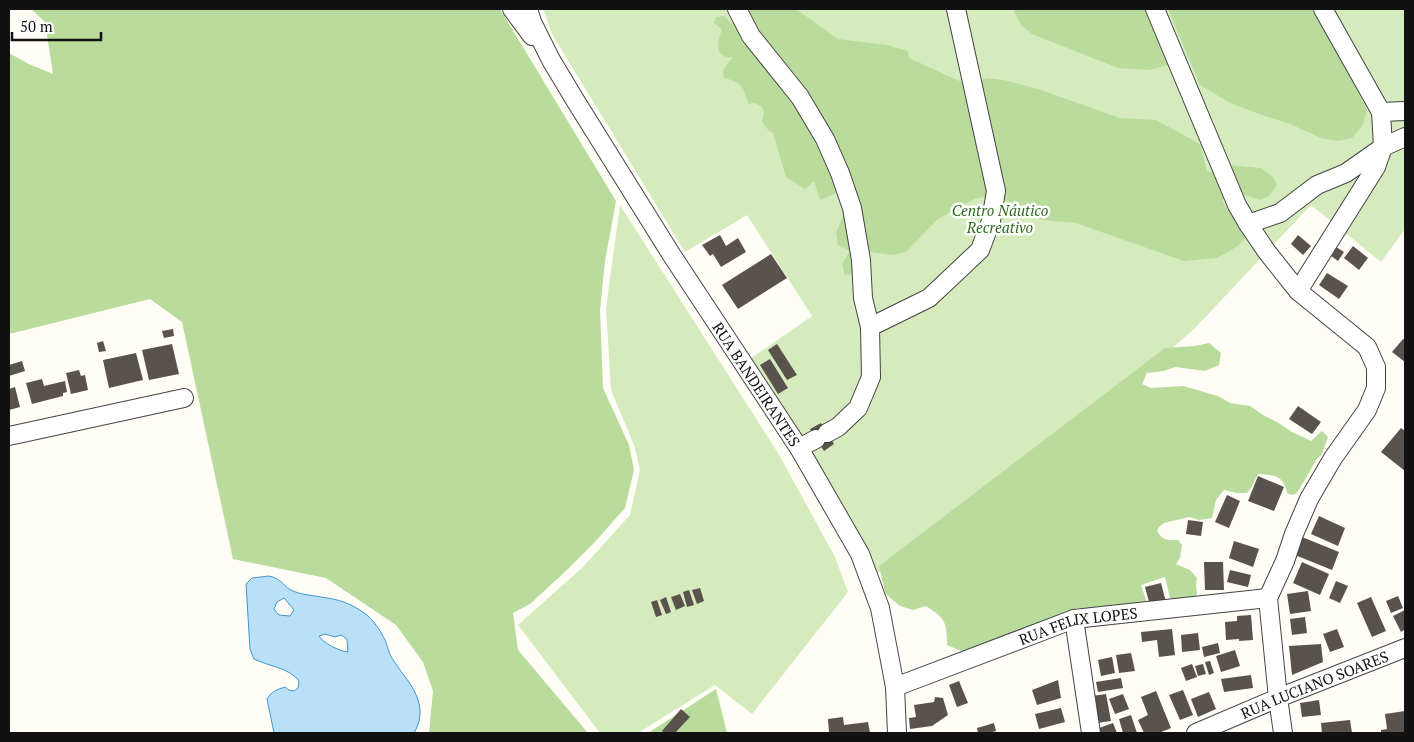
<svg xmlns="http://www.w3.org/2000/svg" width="1414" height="742" font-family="'PT Serif',serif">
<rect width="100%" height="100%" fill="#fffdf5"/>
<!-- green -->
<g fill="#d5ebbd">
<path d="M543,9H1405V229L1381,262L1311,205L1196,327L1139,378L874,576L750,359L812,316L747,215L685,252L552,34Z"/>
<path d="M620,205L778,453L835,557L848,592L752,714L715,685L638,733H600L518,625L583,567L630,515L640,470L634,445L611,390L606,308Z"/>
</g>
<!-- forest -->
<g fill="#b9dc9c">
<path d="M31,9H500L616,201L605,261L600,310L603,388L629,445L634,470L625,508L594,543L567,570L530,604L513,613L518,650L588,733H429L433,691L423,662L396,625L326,578L233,559L182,322L150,299L9,334V53L29,64L53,74L45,22Z"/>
<path d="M730,9H796L838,39L887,45L908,51L909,58L966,84L988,78L1004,80L1038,89L1120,118L1156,120L1200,144L1207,171L1217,173L1229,165L1261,168L1273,177L1277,185L1269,196L1260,200L1238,193L1222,200L1228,210L1245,223L1247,231L1246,237L1239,245L1225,254L1216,258L1184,261L1076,223L1042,220L995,195L974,199L938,219L906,252L893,255L870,252L858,271L845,276L842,264L850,251L838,245L836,233L845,211H855L860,199L847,189L820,200L814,181L805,189L786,177L773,133L769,131L762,122L764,113L762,107L755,103L749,104C742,87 744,83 724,78L723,70L733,57C730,57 727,58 724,56C714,52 719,37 722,30L714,23L716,17L724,16L732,24L734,22Z"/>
<path d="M1013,9H1149L1169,65L1150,70L1118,68L1032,34L1021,25Z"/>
<path d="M1168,9H1312L1332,40L1367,110L1363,125L1352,138L1337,141L1321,138L1290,124L1259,114L1230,103L1200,85Z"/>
<path d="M1209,343L1221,353L1219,365L1205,371L1175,367L1164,371L1147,373L1142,384L1151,388L1183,386L1218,396L1230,403L1250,406L1263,415L1277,422L1292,432L1311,441L1322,431L1328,437L1322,454L1316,460L1306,478L1296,494L1291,495L1287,493C1284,475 1273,475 1258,474L1251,488L1247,493H1237L1224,490L1216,500L1212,518L1199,520L1189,517L1164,523L1159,527L1157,531C1163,541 1167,540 1178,540L1182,545L1180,558L1176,564L1190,570L1197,578L1196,585L1197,594L1194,599L1171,602L1165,577L1141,585L1149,609H1086C1074,606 1073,609 1065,618L966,653L947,645C947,622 945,618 926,606L913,610L900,606L888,596L885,592L879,566L1165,348L1195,346Z"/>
<path d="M716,689L727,733H648Z"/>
</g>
<!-- water -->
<path fill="#b9e0f7" stroke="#3f96cf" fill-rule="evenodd" d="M269,576C282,579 281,584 291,590C301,595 311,595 321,597C337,599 351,603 364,613C373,619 380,630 385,640C388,647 389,655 394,661C402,674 414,686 418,700C422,712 420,723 414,733H274L267,699C272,691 276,690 285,687L289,690L294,691L298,688L299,681C290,668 268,666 254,659L250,649L246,584L252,578ZM284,598L294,610L290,616L279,615L274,609L277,602ZM325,634L335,637L341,635L347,639L348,652C339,651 323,643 319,636Z"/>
<!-- building -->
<g fill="#5a524d">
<path d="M720,235L726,246L738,238L746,252L721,267L713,254L710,256L702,245Z"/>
<path d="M1298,235L1311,246L1303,255L1291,244Z"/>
<path d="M1333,245L1344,252L1338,261L1327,253Z"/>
<path d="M1353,246L1368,258L1359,270L1344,258Z"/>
<path d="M771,254L787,278L738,309L722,285Z"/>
<path d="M1327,273L1348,286L1339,299L1319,285Z"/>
<path d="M173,329L174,336L164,338L162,331Z"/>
<path d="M1403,339L1405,340V362L1392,352Z"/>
<path d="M103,341L106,351L99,352L97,343Z"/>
<path d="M172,344L179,374L149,380L142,350Z"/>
<path d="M777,344L797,375L787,380L768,350Z"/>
<path d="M136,353L143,380L109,388L103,360Z"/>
<path d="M770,359L788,388L778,394L760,365Z"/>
<path d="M22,361L25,371L9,376V365Z"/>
<path d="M79,370L81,376L85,375L88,390L71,394L66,373Z"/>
<path d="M42,379L44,386L65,381L67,392L63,393V396L32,404L26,383Z"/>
<path d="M15,387L20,407L9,410V389Z"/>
<path d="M1298,406L1321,422L1312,434L1289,419Z"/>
<path d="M821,423L834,444L824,451L810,429Z"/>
<path d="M1401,428L1405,431V471L1381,452Z"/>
<path d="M1258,476L1284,487L1274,511L1248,501Z"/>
<path d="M1227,495L1240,501L1229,528L1215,522Z"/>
<path d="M1319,516L1345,528L1338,546L1311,534Z"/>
<path d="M1188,520L1203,522L1201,536L1186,534Z"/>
<path d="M1302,537L1339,552L1332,570L1295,555Z"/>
<path d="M1234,541L1259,549L1253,567L1229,558Z"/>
<path d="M1204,562H1223L1224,590H1205Z"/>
<path d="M1302,562L1329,574L1320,595L1293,583Z"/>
<path d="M1230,570L1251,575L1248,587L1227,582Z"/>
<path d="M1336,581L1348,586L1340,603L1329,598Z"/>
<path d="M1161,583L1166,602L1150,606L1145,587Z"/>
<path d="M700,588L704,601L697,604L692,590Z"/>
<path d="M689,590L694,605L687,607L683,592Z"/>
<path d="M1308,591L1311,611L1290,614L1287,594Z"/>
<path d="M680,594L685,606L676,610L671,597Z"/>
<path d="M1398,596L1403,608L1391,613L1386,601Z"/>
<path d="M666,597L671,612L666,614L660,600Z"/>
<path d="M1371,597L1386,631L1372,637L1357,603Z"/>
<path d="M657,600L662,615L656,617L651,602Z"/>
<path d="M1405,610V629L1401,632L1393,616Z"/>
<path d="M1251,615L1253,640L1239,641V639L1226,640L1225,622L1237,621V616Z"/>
<path d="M1305,617L1307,633L1292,635L1290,619Z"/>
<path d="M1172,629L1175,655L1159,657L1157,640L1142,642L1141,632Z"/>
<path d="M1337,629L1344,647L1330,652L1323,634Z"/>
<path d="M1198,633L1200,650L1182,652L1181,635Z"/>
<path d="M1218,643L1220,653L1204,657L1202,647Z"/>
<path d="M1321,644L1323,662L1292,675L1289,646Z"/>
<path d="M1235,650L1240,666L1221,672L1216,656Z"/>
<path d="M1131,653L1135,671L1119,673L1116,655Z"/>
<path d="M1112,657L1115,673L1101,676L1098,660Z"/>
<path d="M1210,661L1214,673L1209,675L1205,662Z"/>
<path d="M1192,664L1197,677L1186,681L1181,668Z"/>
<path d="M1203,664L1206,674L1198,676L1195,666Z"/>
<path d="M1251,675L1253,688L1224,692L1221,679Z"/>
<path d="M1121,678L1123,688L1098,692L1096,682Z"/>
<path d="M1058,680L1061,698L1037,705L1032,690Z"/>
<path d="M959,681L968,703L957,707L949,685Z"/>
<path d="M1183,690L1193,715L1180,720L1169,695Z"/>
<path d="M1156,691L1171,728L1159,733H1144L1138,720L1148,715L1141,697Z"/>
<path d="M1209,692L1216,709L1198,717L1191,699Z"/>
<path d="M1106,694L1111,721L1097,723L1092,696Z"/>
<path d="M1123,694L1129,709L1115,714L1109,699Z"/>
<path d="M935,697L943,698L948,715L932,726L910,729L909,718L916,717L914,705L934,702Z"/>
<path d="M1319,700L1321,715L1302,717L1300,703Z"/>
<path d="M1061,708L1065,722L1039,729L1035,714Z"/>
<path d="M681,709L690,717L675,733H664L662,731Z"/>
<path d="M1405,711V733H1381V730L1387,729L1385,714Z"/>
<path d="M1131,715L1137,733H1123L1119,719Z"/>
<path d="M843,717L844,725L868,722L870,733H829L828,719Z"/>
<path d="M1350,720L1352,733H1322L1321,723Z"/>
<path d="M994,723L996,731L989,733H978L977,728Z"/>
<path d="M1113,723L1117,733H1101L1099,728Z"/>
</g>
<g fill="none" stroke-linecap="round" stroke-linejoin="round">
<defs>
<g id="minor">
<path d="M512,9L532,36"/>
<path id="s1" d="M528,9L532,22L551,60L575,100L671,254L799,448L860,554L880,608L895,687L897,733"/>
<path d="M737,9L751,36L800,97L825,139L840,173L852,208L861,260L863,298L870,327L871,377L858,408L838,427L827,433"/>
<path d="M1155,9L1219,162L1237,205L1248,224L1267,252L1298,291L1367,347L1376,367V388L1367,410L1333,458L1309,499L1294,534L1285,561L1268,598L1278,698L1283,733"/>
<path d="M1381,112L1405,111"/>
<path d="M1248,224L1280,213L1317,185L1346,173L1383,147L1405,137"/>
<path d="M1298,291L1376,167L1383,147L1381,112L1323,9"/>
<path d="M870,327L929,298L980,250L991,221L996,191L956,9"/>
<path d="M9,436L184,398"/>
<path d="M799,448L816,439"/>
<path d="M1074,619L1091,733"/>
<path id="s2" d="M895,687L1074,619L1268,598"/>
<path id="s3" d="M1196,733L1278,698L1405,648"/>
</g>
</defs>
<!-- minor casing -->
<use href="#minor" stroke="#444" stroke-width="20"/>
<!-- minor -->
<use href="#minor" stroke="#fff" stroke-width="18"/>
</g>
<g text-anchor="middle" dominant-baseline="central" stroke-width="5" stroke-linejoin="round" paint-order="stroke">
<!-- park labels -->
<g font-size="15" font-style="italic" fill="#2f6b1f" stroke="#fff">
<text x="1000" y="210">Centro Náutico<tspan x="1000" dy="17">Recreativo</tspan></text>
</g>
<!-- street labels -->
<g font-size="15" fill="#111" stroke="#fff">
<text stroke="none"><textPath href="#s1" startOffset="440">RUA BANDEIRANTES</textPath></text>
<text stroke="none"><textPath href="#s2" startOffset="194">RUA FELIX LOPES</textPath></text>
<text stroke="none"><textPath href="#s3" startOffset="128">RUA LUCIANO SOARES</textPath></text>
</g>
</g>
<!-- border -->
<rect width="1414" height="742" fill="none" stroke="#111111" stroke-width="20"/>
<!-- scale -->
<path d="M12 32v8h89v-8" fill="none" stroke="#111111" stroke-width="2.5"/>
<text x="20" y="32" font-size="15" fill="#111111" stroke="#ffffff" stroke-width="4" paint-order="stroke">50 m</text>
</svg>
